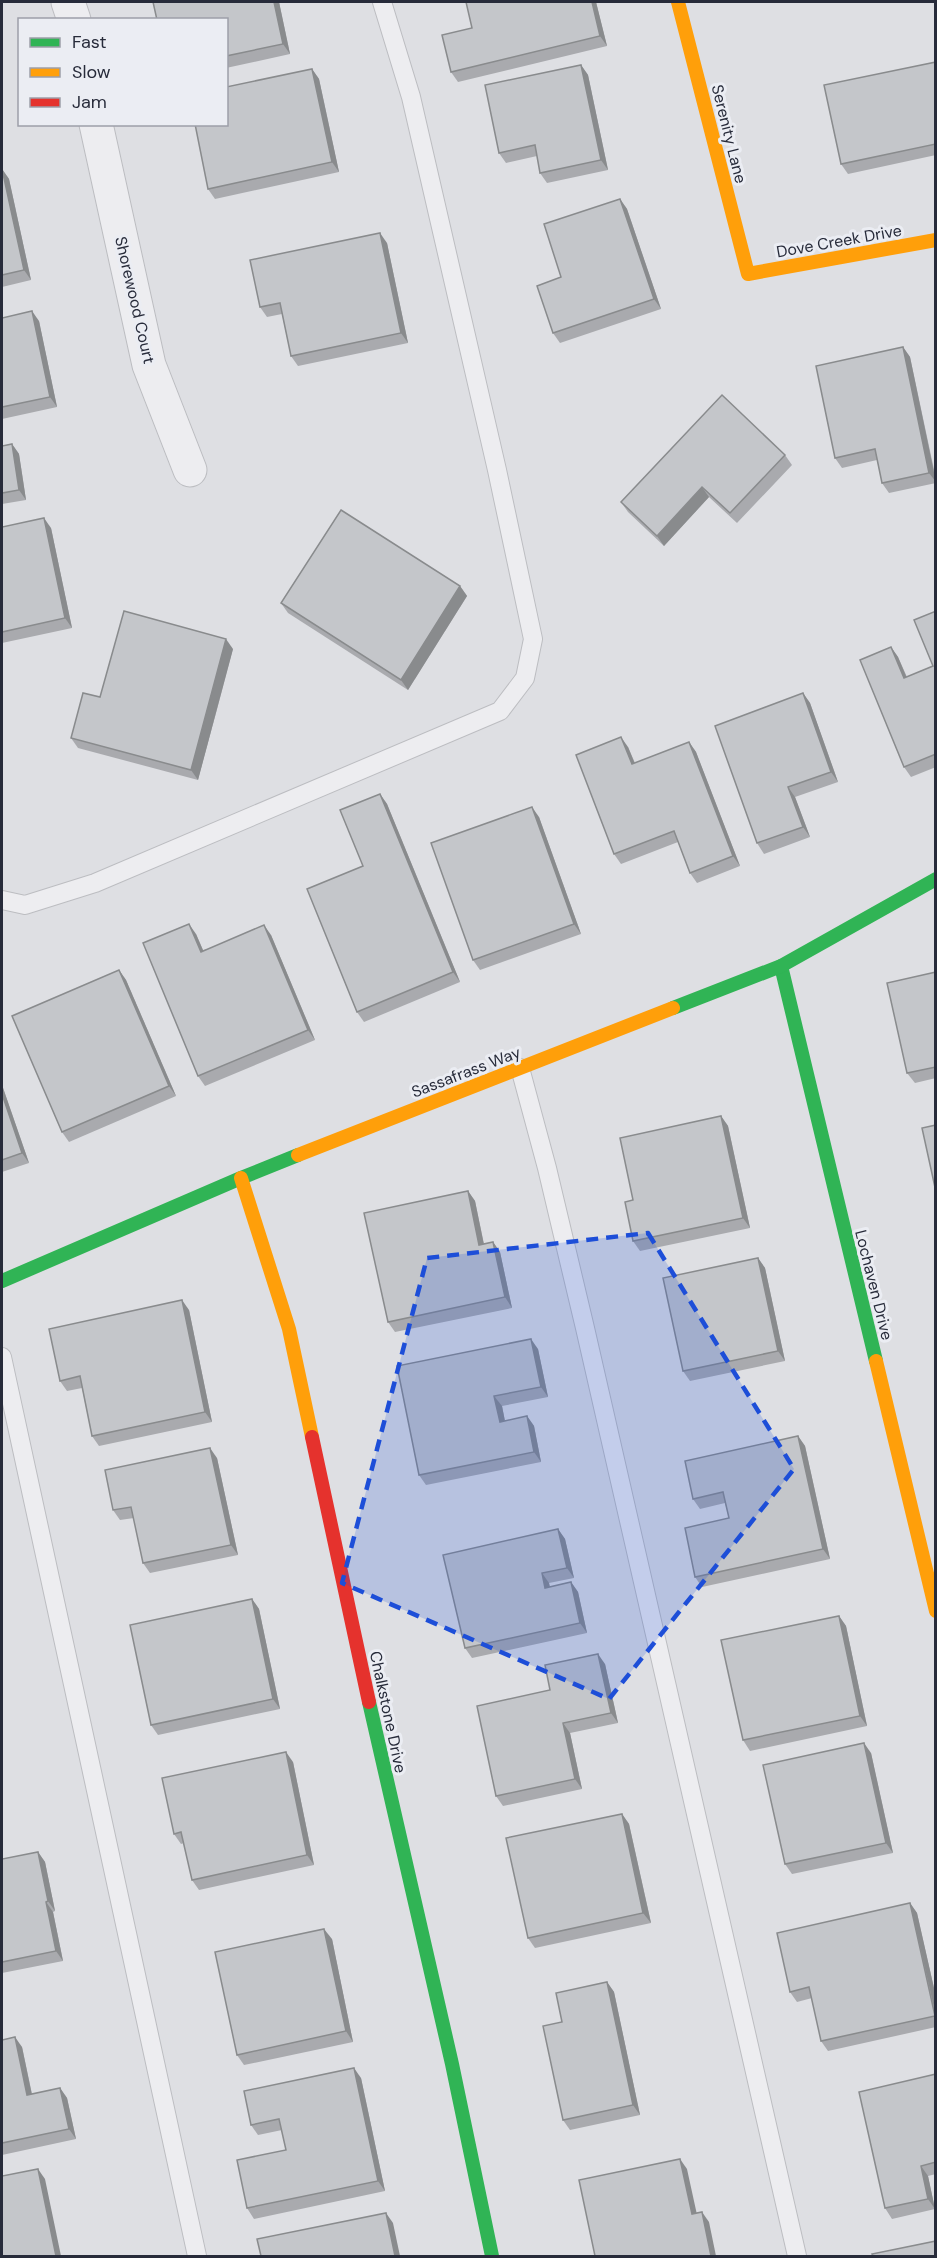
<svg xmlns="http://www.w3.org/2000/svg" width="937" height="2258" font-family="'DM Sans',sans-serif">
<rect width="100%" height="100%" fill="#dedfe3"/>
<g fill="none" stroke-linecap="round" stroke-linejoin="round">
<defs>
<g id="lane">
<path d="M2,900L25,905L95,883L500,711L525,678L533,639L497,470L411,97L382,2"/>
<path d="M520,1068L547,1168L585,1328L797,2256"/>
<path d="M2,1357L197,2256"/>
</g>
<g id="street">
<path d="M68,2L74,20"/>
<path d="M96,124L149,365L190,470"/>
</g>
</defs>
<!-- lane casing -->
<use href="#lane" stroke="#bcbdc1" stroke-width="20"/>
<!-- street casing -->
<use href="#street" stroke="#bcbdc1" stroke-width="35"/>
<!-- lane -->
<use href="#lane" stroke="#ededf0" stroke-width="18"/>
<!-- street -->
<use href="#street" stroke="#ededf0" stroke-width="33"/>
<!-- fast -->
<g stroke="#30b455" stroke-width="14">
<path d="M781,966L876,1361"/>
<path d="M673,1008L781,966L936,879"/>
<path d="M2,1281L241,1178L298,1155"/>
<path d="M369,1702L452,2064L492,2256"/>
</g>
<!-- slow -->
<g stroke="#ff9f0a" stroke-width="14">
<path d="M678,2L748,274L936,240"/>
<path d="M298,1155L673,1008"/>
<path d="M241,1178L289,1329L312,1437"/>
<path d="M876,1361L936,1611"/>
</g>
<!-- jam -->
<path stroke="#e5322d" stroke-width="14" d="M312,1437L369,1702"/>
</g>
<!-- wall -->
<g fill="#a9aaae">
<path d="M279,2L290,54L226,68V20Z"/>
<path d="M596,2L607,46L458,82L451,72Z"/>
<path d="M936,62V155L848,174L841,164Z"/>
<path d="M581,65L588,75L608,170L547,183L540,173L537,156L506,163L499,153Z"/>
<path d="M312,69L319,79L339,172L215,199L208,189Z"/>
<path d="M2,169L9,179L31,280L2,287Z"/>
<path d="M620,199L627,209L661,309L560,343L553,333L561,277Z"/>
<path d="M387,243L408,343L298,366L291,356L282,314L267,317L260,307Z"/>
<path d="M2,318L39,321L57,407L2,419Z"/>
<path d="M903,347L910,357L936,479V483L889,493L882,483L877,460L842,468L835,458Z"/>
<path d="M12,444L19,454L26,500L2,504V446Z"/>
<path d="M785,455L792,465L737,523L709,497L664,546L628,512L621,502Z"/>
<path d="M2,527L51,528L72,628L2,643Z"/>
<path d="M460,586L467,596L408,690L288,613L281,603Z"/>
<path d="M936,611V767L911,777L904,767L891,647L898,657L907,677L933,666Z"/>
<path d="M233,649L198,780L78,748L71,738L100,697Z"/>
<path d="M803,693L810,703L838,782L795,797L810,837L764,854L757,843Z"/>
<path d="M689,742L696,752L740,866L697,883L690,873L678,842L621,864L614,854L628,747L635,763Z"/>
<path d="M380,794L387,804L460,982L364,1022L357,1012L363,866Z"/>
<path d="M539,817L581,934L480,970L473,960Z"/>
<path d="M196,934L203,950L271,935L315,1040L205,1086L198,1076Z"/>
<path d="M119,970L126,980L176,1096L69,1142L62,1132Z"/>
<path d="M936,972V1078L915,1083L907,1073Z"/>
<path d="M2,1085L29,1163L2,1172Z"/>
<path d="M721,1116L728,1126L750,1228L640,1251L633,1241V1200Z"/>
<path d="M468,1191L475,1201L484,1244L493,1242L500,1252L512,1308L395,1332L388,1322Z"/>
<path d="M758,1258L765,1268L785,1361L690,1381L683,1371Z"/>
<path d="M189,1310L212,1422L99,1446L92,1436L82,1388L67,1391L60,1381Z"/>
<path d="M538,1349L548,1397L502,1406L505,1421L527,1416L534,1426L541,1462L426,1485L419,1475Z"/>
<path d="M798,1436L805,1446L830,1559L702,1587L695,1577L729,1518L725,1503L700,1509L693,1499Z"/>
<path d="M217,1458L238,1555L150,1573L143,1563L134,1518L120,1520L113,1510Z"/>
<path d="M558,1529L565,1539L574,1578L549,1583L550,1587L571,1582L578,1592L587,1633L472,1658L465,1648Z"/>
<path d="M252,1599L259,1609L280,1709L158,1735L151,1725Z"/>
<path d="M839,1616L846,1626L867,1726L750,1751L743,1740Z"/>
<path d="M605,1664L618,1723L570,1733L582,1789L503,1806L496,1796L550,1690Z"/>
<path d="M871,1753L893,1853L792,1874L785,1864Z"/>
<path d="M293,1762L314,1865L199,1890L192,1880L184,1843L181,1844L174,1834Z"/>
<path d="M622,1814L629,1824L651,1923L535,1948L528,1938Z"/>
<path d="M38,1852L45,1862L55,1911L53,1912L63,1961L2,1973V1859Z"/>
<path d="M910,1903L917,1913L936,1997V2027L828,2051L821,2041L812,1998L797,2002L790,1992Z"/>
<path d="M332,1939L353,2042L244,2065L237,2055Z"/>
<path d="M607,1982L614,1992L640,2115L570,2130L563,2120L562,2022Z"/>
<path d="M2,2040L22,2047L32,2094L60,2088L67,2098L76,2139L2,2155Z"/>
<path d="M936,2074V2174L928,2176L935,2209L892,2219L885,2208Z"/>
<path d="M361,2078L385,2191L254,2219L247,2208L286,2150L282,2130L258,2135L251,2125Z"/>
</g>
<!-- shaded-wall -->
<g fill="#898b8d">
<path d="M274,2H279L290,54L283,44Z"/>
<path d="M592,2H596L607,46L600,36Z"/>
<path d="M581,65L588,75L608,170L601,160Z"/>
<path d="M312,69L319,79L339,172L332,162Z"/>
<path d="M2,169L9,179L31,280L24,270Z"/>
<path d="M620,199L627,209L661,309L654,299Z"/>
<path d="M380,233L387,243L408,343L401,333Z"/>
<path d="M32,311L39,321L57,407L50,397Z"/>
<path d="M903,347L910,357L936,482L929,473Z"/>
<path d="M12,444L19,454L26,500L19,490Z"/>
<path d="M702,487L709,497L664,546L657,536Z"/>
<path d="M44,518L51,528L72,628L65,618Z"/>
<path d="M460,586L467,596L408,690L401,680Z"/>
<path d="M226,639L233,649L198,780L191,770Z"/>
<path d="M891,647L898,657L911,688L904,678Z"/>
<path d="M803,693L810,703L838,782L831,772Z"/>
<path d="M621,737L628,747L639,774L632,764Z"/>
<path d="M689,742L696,752L740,866L733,856Z"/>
<path d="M788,787L795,797L810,837L803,827Z"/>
<path d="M380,794L387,804L460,982L453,972Z"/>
<path d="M532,807L539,817L581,934L574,924Z"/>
<path d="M189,924L196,934L208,962L201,952Z"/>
<path d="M264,925L271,935L315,1040L308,1030Z"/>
<path d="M119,970L126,980L176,1096L169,1086Z"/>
<path d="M2,1085L29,1163L22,1153L2,1094Z"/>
<path d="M721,1116L728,1126L750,1228L743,1218Z"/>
<path d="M468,1191L475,1201L486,1255L479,1245Z"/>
<path d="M493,1242L500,1252L512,1308L505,1297Z"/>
<path d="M758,1258L765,1268L785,1361L778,1351Z"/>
<path d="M182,1300L189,1310L212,1422L205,1412Z"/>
<path d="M531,1339L538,1349L548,1397L541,1387Z"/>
<path d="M494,1396L502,1406L507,1432L500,1422Z"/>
<path d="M527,1416L534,1426L541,1462L534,1452Z"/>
<path d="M798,1436L805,1446L830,1559L823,1549Z"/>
<path d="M210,1448L217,1458L238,1555L231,1545Z"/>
<path d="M558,1529L565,1539L574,1578L567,1568Z"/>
<path d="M542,1573L549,1583L552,1598L545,1588Z"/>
<path d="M571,1582L578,1592L587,1633L580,1623Z"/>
<path d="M252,1599L259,1609L280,1709L273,1699Z"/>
<path d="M839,1616L846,1626L867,1726L860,1716Z"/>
<path d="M598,1654L605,1664L618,1723L611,1713Z"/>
<path d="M563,1723L570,1733L582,1789L575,1779Z"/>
<path d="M864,1743L871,1753L893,1853L886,1843Z"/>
<path d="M286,1752L293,1762L314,1865L307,1855Z"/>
<path d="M622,1814L629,1824L651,1923L643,1913Z"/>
<path d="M38,1852L45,1862L55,1911L48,1901Z"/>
<path d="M46,1902L53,1912L63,1961L56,1951Z"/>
<path d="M910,1903L917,1913L936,1997V2016Z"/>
<path d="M324,1929L332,1939L353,2042L346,2031Z"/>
<path d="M607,1982L614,1992L640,2115L633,2105Z"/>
<path d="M15,2037L22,2047L34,2105L27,2095Z"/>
<path d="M354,2068L361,2078L385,2191L378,2181Z"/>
<path d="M60,2088L67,2098L76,2139L69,2129Z"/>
<path d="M680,2159L687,2169L699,2224L692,2214Z"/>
<path d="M921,2166L928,2176L935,2209L928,2199Z"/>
<path d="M38,2169L45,2179L61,2256H56Z"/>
<path d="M702,2212L709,2222L716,2256H711Z"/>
<path d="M386,2213L393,2223L400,2256H395Z"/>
</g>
<!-- building -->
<g fill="#c4c6ca" stroke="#898b8d" stroke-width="1.5">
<path d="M153,2H274L283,44L226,56V20H157Z"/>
<path d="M466,2H592L600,36L451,72L442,35L472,28Z"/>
<path d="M936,62V144L841,164L824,85Z"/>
<path d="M581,65L601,160L540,173L535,145L499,153L485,85Z"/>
<path d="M312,69L332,162L208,189L195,124H226V87Z"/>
<path d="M2,169L24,270L2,275Z"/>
<path d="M620,199L654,299L553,333L537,286L561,277L544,224Z"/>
<path d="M380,233L401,333L291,356L280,303L260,307L250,260Z"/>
<path d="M32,311L50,397L2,407V318Z"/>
<path d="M903,347L929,473L882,483L875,449L835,458L816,366Z"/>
<path d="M722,395L785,455L730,513L702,487L657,536L621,502Z"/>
<path d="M12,444L19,490L2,493V446Z"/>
<path d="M341,510L460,586L401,680L281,603Z"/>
<path d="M44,518L65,618L2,632V527Z"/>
<path d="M124,611L226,639L191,770L71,738L83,693L100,697Z"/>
<path d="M936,611V754L904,767L860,660L891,647L904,678L933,666L914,620Z"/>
<path d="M803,693L831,772L788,787L803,827L757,843L715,726Z"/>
<path d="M621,737L632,764L689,742L733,856L690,873L674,831L614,854L576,755Z"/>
<path d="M380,794L453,972L357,1012L307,889L363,866L340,810Z"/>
<path d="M532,807L574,924L473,960L431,843Z"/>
<path d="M189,924L201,952L264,925L308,1030L198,1076L143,943Z"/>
<path d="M119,970L169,1086L62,1132L12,1016Z"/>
<path d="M936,972V1067L907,1073L887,983Z"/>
<path d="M2,1094L22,1153L2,1160Z"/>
<path d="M721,1116L743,1218L633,1241L625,1202L633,1200L620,1138Z"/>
<path d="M936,1125V1192L922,1128Z"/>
<path d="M468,1191L479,1245L493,1242L505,1297L388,1322L364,1213Z"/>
<path d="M758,1258L778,1351L683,1371L663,1278Z"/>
<path d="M182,1300L205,1412L92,1436L80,1376L60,1381L49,1329Z"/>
<path d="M531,1339L541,1387L494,1396L500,1422L527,1416L534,1452L419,1475L397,1366Z"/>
<path d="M798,1436L823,1549L695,1577L685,1528L729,1518L723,1492L693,1499L685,1461Z"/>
<path d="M210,1448L231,1545L143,1563L131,1507L113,1510L105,1470Z"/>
<path d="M558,1529L567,1568L542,1573L545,1588L571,1582L580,1623L465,1648L443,1555Z"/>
<path d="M252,1599L273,1699L151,1725L130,1625Z"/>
<path d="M839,1616L860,1716L743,1740L721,1640Z"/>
<path d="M598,1654L611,1713L563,1723L575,1779L496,1796L477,1706L550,1690L545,1665Z"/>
<path d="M864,1743L886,1843L785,1864L763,1765Z"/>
<path d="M286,1752L307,1855L192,1880L181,1832L174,1834L162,1778Z"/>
<path d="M622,1814L643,1913L528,1938L506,1838Z"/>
<path d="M38,1852L48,1901L46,1902L56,1951L2,1962V1859Z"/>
<path d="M910,1903L935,2016L821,2041L809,1987L790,1992L777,1933Z"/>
<path d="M324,1929L346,2031L237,2055L215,1952Z"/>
<path d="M607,1982L633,2105L563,2120L543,2026L562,2022L556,1993Z"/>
<path d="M15,2037L27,2095L60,2088L69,2129L2,2143V2040Z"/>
<path d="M354,2068L378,2181L247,2208L237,2160L286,2150L279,2119L251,2125L244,2091Z"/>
<path d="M936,2074V2162L921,2166L928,2199L885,2208L859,2092Z"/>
<path d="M680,2159L692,2214L702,2212L711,2256H595L579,2180Z"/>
<path d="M38,2169L56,2256H2V2176Z"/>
<path d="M386,2213L395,2256H261L257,2239Z"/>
<path d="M936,2241V2256H873L872,2254Z"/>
</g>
<!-- marked area -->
<path fill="#1d4ed8" fill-opacity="0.2" stroke="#1d4ed8" stroke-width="4.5" stroke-dasharray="12 8" stroke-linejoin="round" d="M648,1233L794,1469L609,1699L342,1583L427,1258Z"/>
<g text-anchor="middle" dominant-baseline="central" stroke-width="6" stroke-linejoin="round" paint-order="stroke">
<!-- street labels -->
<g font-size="16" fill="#272b3a" stroke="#ebedf3">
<text transform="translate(729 134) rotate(76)">Serenity Lane</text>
<text transform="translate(839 241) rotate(-10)">Dove Creek Drive</text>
<text transform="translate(135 300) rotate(77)">Shorewood Court</text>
<text transform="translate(466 1072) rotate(-21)">Sassafrass Way</text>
<text transform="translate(874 1285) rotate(76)">Lochaven Drive</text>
<text transform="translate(388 1712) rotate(78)">Chalkstone Drive</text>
</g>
</g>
<!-- border -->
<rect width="937" height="2258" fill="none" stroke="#272b3a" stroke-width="6"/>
<!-- legend -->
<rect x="18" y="18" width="210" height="108" fill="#ebedf3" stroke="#9d9fa9" stroke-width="1.5"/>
<rect x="30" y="38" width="30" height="9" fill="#30b455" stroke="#9d9fa9" stroke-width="1.5"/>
<text x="72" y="48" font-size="18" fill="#272b3a">Fast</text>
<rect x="30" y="68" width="30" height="9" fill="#ff9f0a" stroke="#9d9fa9" stroke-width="1.5"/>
<text x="72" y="78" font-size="18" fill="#272b3a">Slow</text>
<rect x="30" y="98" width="30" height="9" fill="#e5322d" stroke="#9d9fa9" stroke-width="1.5"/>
<text x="72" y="108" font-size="18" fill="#272b3a">Jam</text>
</svg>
